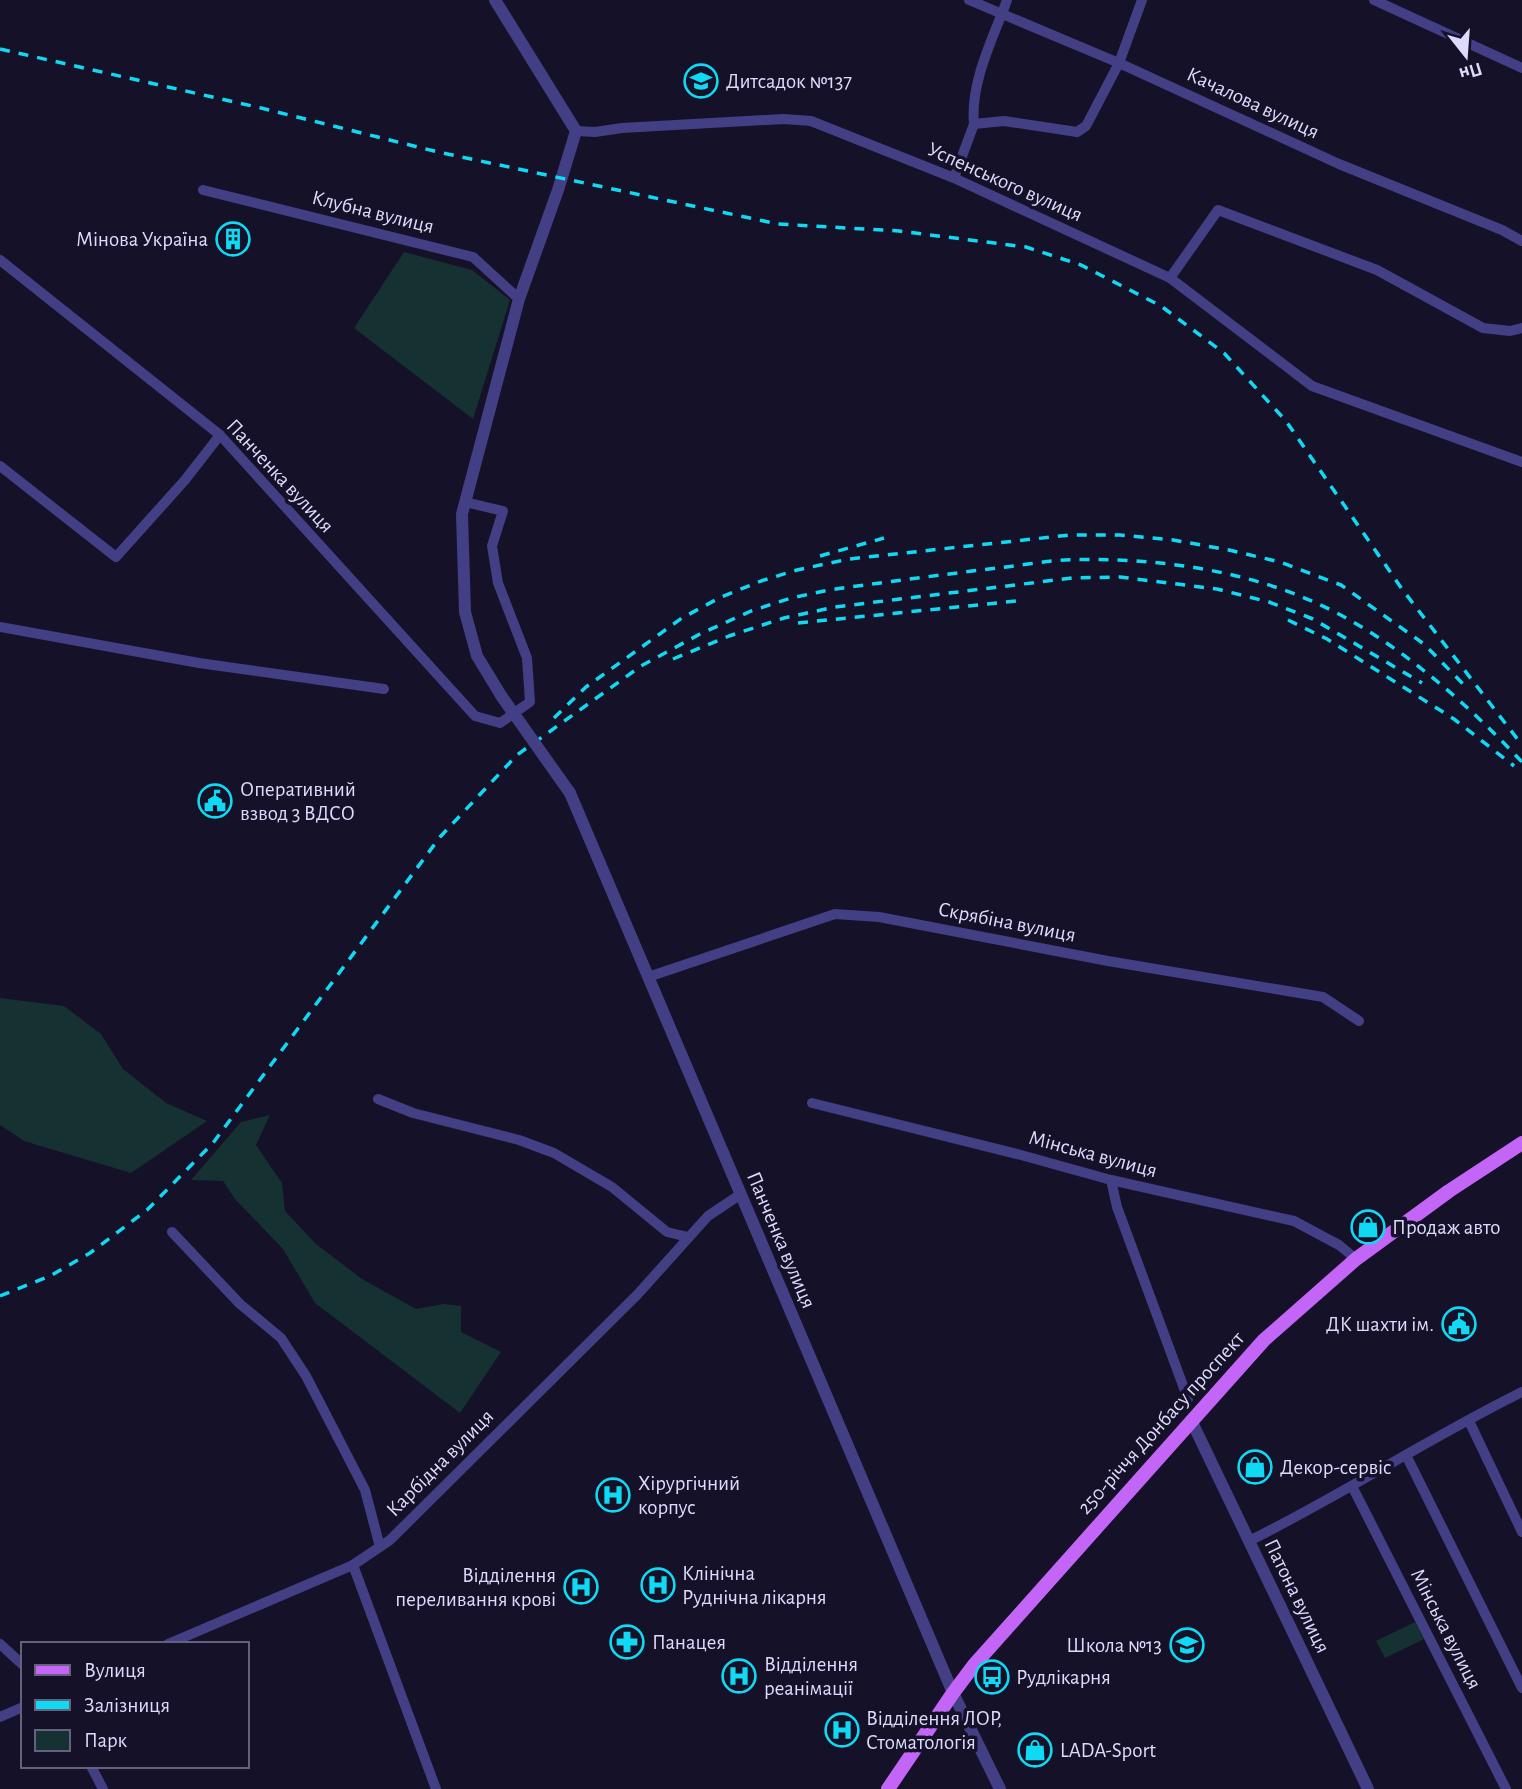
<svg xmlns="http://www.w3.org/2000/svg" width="1522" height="1789" font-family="'Alegreya Sans',sans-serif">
<rect width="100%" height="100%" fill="#151128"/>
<!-- green -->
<g fill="#153131">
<path d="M404,252L472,270L510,300L473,419L354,328Z"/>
<path d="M0,998L64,1006L101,1034L123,1069L166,1103L207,1121L131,1173L24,1141L0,1125Z"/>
<path d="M270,1115L256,1145L282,1183L285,1211L316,1244L362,1279L416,1309L444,1304L461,1306V1332L501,1352L460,1413L315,1303L283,1249L235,1199L223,1181L191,1180L241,1122Z"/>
<path d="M1415,1622L1424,1639L1385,1658L1376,1641Z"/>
</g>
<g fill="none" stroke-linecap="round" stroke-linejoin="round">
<!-- minor -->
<g stroke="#423f84" stroke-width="10">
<path d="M969,0L1119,63L1339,164L1502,230L1522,241"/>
<path d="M1374,0L1522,68"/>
<path d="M974,124C970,82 993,39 1007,0"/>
<path d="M576,131L595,132L622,128L784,119L811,121L954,178L1170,278L1312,386L1522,462"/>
<path d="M954,178L974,124L1004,121L1077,132L1086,126L1119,63L1142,0"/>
<path d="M203,190L473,257L519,299"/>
<path d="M0,260L220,435L475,716L500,723L530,702L527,658L498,583L492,546L503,511L465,502"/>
<path d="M1170,278L1218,210L1377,270L1483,328L1510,331L1522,328"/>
<path d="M0,466L116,557L185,480L220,435"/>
<path d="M0,627L199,663L384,689"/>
<path d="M648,977L835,914L879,917L1108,961L1323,997L1359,1021"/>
<path d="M378,1099L413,1113L519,1140L554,1153L612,1187L667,1232L688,1237"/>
<path d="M812,1103L1021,1155L1111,1180L1294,1221L1339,1245L1356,1259"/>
<path d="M1111,1180L1117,1207L1188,1399"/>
<path d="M172,1232L240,1304L281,1338L306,1376L365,1490L380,1547"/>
<path d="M1469,1421L1522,1532"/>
<path d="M1406,1455L1522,1688"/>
<path d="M1352,1486L1506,1789"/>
<path d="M1249,1541C1342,1495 1429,1438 1522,1392"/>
<path d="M353,1565L436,1789"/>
<path d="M0,1644L23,1665"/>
<path d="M168,1644L353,1565L390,1540L637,1295L708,1216L741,1194"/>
<path d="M0,1717L23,1707"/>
<path d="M91,1766L103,1789"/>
</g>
<!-- tertiary -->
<g stroke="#423f84" stroke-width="12">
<path d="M495,0L576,131L558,190L519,299L462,514L465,612L477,656L502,697"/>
<path d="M570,793L953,1693L1000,1789"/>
<path d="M1191,1420L1368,1789"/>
</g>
<!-- primary -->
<path stroke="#c366f8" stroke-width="14" d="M888,1789L953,1693L974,1665L1264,1340L1356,1259L1449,1191L1522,1143"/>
<!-- rail -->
<g stroke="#10daf3" stroke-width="3.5" stroke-dasharray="10 9" stroke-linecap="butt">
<path d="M0,49L261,108L438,152L778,224L899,231L1026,247L1081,265L1161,306L1224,353L1286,421L1402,589L1522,745"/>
<path d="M820,556L884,538"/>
<path d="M1288,620L1327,639L1454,719L1514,766"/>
<path d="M798,623L1017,601"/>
<path d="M673,659L729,636L784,618L835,607L1072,578L1120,577L1217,589L1269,602L1313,619L1422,683"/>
<path d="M554,718L586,687L682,618L721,597L761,581L797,570L849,559L1070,535H1120L1173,540L1229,550L1280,562L1341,585L1424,644L1467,688"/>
<path d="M0,1296L50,1276L90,1253L147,1210L213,1143L440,837L517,755L641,666L700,634L751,611L791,598L829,590C885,582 941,575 997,568C1019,566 1043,561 1065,560C1147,557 1238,568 1314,602C1391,636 1465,701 1522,762"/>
</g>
<!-- tertiary-bridge -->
<path stroke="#423f84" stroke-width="12" d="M502,697L570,793"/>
</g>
<!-- icons -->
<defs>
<symbol id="school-ring" viewBox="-11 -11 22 22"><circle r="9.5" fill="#151128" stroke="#10daf3" stroke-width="1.5"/><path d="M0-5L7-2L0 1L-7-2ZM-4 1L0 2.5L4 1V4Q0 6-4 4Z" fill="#10daf3"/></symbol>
<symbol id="building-ring" viewBox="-11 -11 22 22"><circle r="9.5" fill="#151128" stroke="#10daf3" stroke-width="1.5"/><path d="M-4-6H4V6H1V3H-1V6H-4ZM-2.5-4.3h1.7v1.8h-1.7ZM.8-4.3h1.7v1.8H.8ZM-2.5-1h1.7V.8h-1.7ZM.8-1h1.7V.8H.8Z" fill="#10daf3"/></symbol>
<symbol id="civic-ring" viewBox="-11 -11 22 22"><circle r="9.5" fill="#151128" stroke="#10daf3" stroke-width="1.5"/><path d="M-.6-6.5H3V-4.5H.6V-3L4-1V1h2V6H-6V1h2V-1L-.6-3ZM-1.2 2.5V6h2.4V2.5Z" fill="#10daf3"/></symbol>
<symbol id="shop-ring" viewBox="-11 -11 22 22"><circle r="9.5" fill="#151128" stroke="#10daf3" stroke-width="1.5"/><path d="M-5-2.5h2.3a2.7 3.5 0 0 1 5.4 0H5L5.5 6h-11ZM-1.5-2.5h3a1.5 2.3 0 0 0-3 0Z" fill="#10daf3"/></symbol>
<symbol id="hospital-ring" viewBox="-11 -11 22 22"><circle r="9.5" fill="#151128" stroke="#10daf3" stroke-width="1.5"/><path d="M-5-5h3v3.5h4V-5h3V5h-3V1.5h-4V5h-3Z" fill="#10daf3"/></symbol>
<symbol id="pharmacy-ring" viewBox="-11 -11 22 22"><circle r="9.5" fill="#151128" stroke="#10daf3" stroke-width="1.5"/><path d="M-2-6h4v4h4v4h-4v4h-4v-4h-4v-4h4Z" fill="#10daf3"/></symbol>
<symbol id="bus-ring" viewBox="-11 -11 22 22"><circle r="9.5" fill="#151128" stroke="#10daf3" stroke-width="1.5"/><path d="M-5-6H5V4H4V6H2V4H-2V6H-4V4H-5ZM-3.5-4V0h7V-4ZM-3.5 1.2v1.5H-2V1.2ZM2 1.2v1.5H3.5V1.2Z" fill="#10daf3"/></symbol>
</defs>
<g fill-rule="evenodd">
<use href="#school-ring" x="682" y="62" width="38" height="38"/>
<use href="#building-ring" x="214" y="220" width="38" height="38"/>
<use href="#civic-ring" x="196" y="782" width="38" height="38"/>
<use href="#shop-ring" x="1349" y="1208" width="38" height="38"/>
<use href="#civic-ring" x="1440" y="1305" width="38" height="38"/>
<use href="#shop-ring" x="1236" y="1448" width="38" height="38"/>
<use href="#hospital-ring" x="594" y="1476" width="38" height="38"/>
<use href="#hospital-ring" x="639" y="1566" width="38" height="38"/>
<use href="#hospital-ring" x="562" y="1568" width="38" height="38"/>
<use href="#pharmacy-ring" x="608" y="1623" width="38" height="38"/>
<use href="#school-ring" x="1168" y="1626" width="38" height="38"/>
<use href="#hospital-ring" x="720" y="1657" width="38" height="38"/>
<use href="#bus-ring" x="973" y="1658" width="38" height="38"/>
<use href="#hospital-ring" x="823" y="1711" width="38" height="38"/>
<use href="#shop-ring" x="1016" y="1731" width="38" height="38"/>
</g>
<g text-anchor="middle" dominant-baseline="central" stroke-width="7" stroke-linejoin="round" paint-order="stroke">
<!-- poi labels -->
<g font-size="21" fill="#dedafd" stroke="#151128" text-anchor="start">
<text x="726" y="81">Дитсадок №137</text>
<text x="208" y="239" text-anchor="end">Мінова Україна</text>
<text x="240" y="789">Оперативний<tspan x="240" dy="24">взвод 3 ВДСО</tspan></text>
<text x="1392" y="1227">Продаж авто</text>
<text x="1434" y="1324" text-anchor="end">ДК шахти ім.</text>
<text x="1280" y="1467">Декор-сервіс</text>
<text x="638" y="1483">Хірургічний<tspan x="638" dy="24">корпус</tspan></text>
<text x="682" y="1573">Клінічна<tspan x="682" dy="24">Руднічна лікарня</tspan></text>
<text x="556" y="1575" text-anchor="end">Відділення<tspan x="556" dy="24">переливання крові</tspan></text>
<text x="652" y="1642">Панацея</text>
<text x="1162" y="1645" text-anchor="end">Школа №13</text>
<text x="764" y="1664">Відділення<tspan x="764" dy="24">реанімації</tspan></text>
<text x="1016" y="1677">Рудлікарня</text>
<text x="866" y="1718">Відділення ЛОР,<tspan x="866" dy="24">Стоматологія</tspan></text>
<text x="1060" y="1750">LADA-Sport</text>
</g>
<!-- street labels -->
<g font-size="21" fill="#dedafd" stroke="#151128">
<text transform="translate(1253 103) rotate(25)">Качалова вулиця</text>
<text transform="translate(1005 182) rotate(24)">Успенського вулиця</text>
<text transform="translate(373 212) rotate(14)">Клубна вулиця</text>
<text transform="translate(280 476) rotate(47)">Панченка вулиця</text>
<text transform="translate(1007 922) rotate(11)">Скрябіна вулиця</text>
<text transform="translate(1093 1154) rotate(15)">Мінська вулиця</text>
<text transform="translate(781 1240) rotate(67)">Панченка вулиця</text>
<text transform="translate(1161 1423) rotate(-48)">250-річчя Донбасу проспект</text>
<text transform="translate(440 1463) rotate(-45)">Карбідна вулиця</text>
<text transform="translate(1297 1596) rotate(64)">Патона вулиця</text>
<text transform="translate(1446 1629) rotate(63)">Мінська вулиця</text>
</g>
</g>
<!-- legend -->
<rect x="21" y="1642" width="228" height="126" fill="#151128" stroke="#65617d" stroke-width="2"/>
<rect x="35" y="1665" width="35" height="10" fill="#c366f8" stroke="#65617d" stroke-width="2"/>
<text x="84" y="1677" font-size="21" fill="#dedafd">Вулиця</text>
<rect x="35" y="1700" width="35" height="10" fill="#10daf3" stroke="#65617d" stroke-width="2"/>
<text x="84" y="1712" font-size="21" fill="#dedafd">Залізниця</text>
<rect x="35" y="1730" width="35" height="21" fill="#153131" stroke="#65617d" stroke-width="2"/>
<text x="84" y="1747" font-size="21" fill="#dedafd">Парк</text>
<!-- north arrow -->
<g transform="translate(1466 56) rotate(163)" stroke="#151128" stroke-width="5" paint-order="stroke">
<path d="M0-5L12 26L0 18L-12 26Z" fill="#dedafd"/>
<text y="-10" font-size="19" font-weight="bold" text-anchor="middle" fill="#dedafd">Пн</text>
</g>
</svg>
